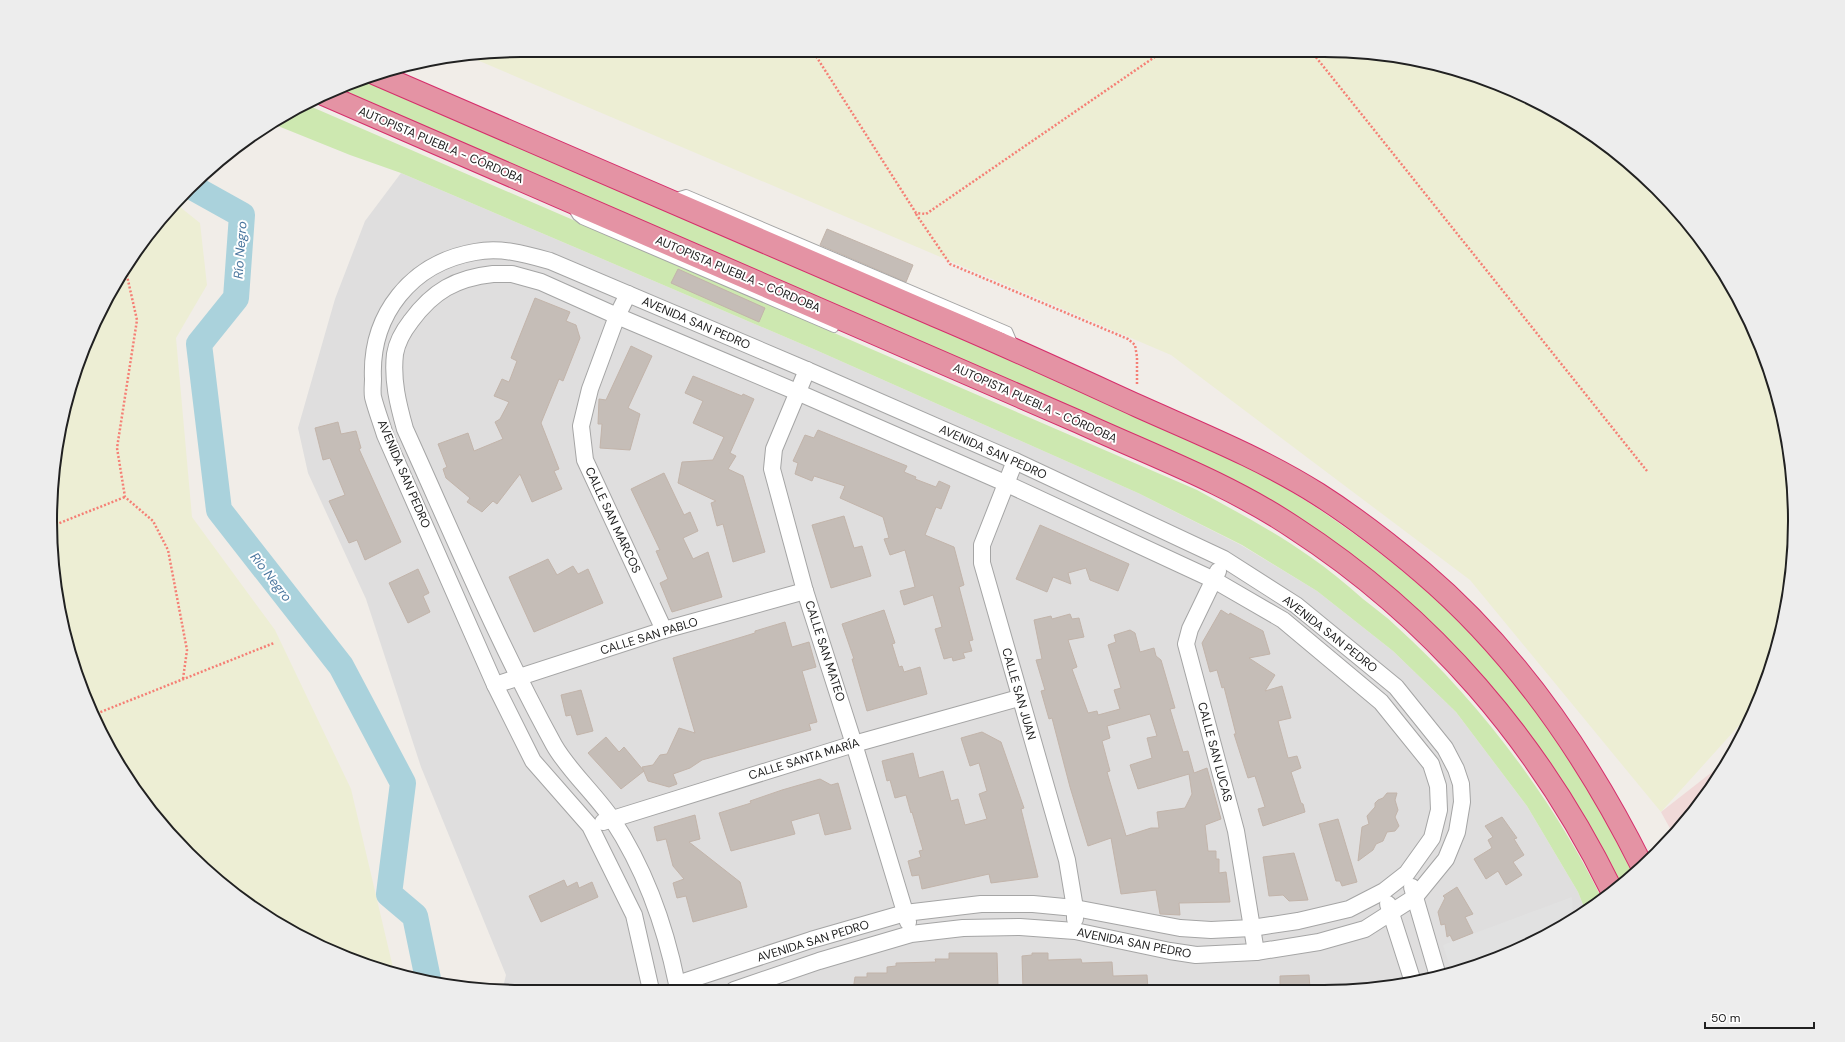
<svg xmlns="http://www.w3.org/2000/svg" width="1845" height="1042" font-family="'DM Sans',sans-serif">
<rect width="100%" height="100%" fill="#f1ede8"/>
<!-- residential -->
<path fill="#dfdede" d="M401,173L818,351L1138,493L1241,545L1317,591L1393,651L1456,712L1527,806L1578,892L1586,912L1476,967L1385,988L502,991L506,975L421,767L366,599L308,473L298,428L335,299L365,221Z"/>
<!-- commercial -->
<path fill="#f0d9d8" d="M1730,758V759L1673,834L1661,812Z"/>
<!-- farmland -->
<g fill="#edeed4">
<path d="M1355,51L1446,66L1560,113L1635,167L1698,234L1747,313L1779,399L1794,490L1791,583L1770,673L1753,710L1661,812L1470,580L1171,355L463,54Z"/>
<path d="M175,203L200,223L207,285L176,338L192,517L275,630L351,789L394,972L370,967L285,929L211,875L167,831L113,757L86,701L59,613L51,552L54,460L66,399L98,313L130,259Z"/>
</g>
<!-- grass -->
<g fill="#cde8b0">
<path d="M360,79L1177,430C1231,458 1286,485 1336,521C1386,556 1435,595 1478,641C1541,708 1593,790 1634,873L1618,886L1559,778L1323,538L333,90Z"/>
<path d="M305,104L1197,490C1235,511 1274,531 1309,556C1328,569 1346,584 1363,599C1374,608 1386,616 1396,626C1479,701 1553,799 1602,899L1586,912L1578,892L1527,806L1456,712L1393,651L1317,591L1242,545L1138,493L818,351L401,173L350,155L273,124Z"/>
</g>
<!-- parking -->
<path fill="#e1e1e1" d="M1572,897L1573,919L1476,967L1452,973L1443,945Z"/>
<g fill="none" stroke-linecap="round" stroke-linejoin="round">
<!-- river -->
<path stroke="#aad2dc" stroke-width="26" d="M190,186L242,215L236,298L199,344L219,510L341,666L403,783L389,894L415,916L428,979"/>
</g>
<!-- building -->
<g fill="#c5bdb7" stroke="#c2b4aa" fill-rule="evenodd">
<path d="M827,229L913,265L906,282L820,245Z"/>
<path d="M678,269L765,308L759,322L671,283Z"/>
<path d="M535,298L570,312L566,321L576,325L580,338L563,381L559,379L541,423L559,469L554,471L562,489L532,502L520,474L497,504L493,501L482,512L467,502L470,498L446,478L443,469L447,467L438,444L468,433L474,451L503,439L495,422L500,419L509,402L494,396L502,379L509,382L517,361L511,358Z"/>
<path d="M631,346L652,356L628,408L640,414L630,450L600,448L602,424H598L599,399L606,400Z"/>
<path d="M693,376L742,396L743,394L754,399L730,453L736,456L728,469L743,476L765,552L733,562L723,524L717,526L711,503L716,501L678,483L682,462L713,460L724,437L693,423L703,401L685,393Z"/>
<path d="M338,422L341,434L356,431L361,448L359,449L401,542L365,560L357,540L349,543L329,501L345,495L330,458L323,460L315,428Z"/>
<path d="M818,430L907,466L904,472L916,477L915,479L936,487L939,481L950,486L941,509L936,507L925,535L954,547L964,585L959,587L973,640L969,641L972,651L963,653L965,658L953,661L952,657L944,659L935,629L942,627L933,595L904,605L900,591L915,587L905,550L890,555L884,539L889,538L883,517L840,498L845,486L814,476L812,481L795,474L798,463L793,461L805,435L814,438Z"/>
<path d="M664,473L684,515L690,512L698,531L683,538L693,559L708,552L722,597L672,612L660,583L668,579L656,551L660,550L631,489Z"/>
<path d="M844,516L854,548L862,546L871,576L831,588L812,525Z"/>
<path d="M1040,525L1129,564L1118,591L1090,580L1086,568L1068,573L1071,584L1053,577L1047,592L1016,579Z"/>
<path d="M548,559L557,575L573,566L578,574L588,569L603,603L534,632L509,577Z"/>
<path d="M418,569L429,593L423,596L430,612L408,623L389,583Z"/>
<path d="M884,610L895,643L892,644L899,667L902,666L904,672L920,667L927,694L867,711L852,659H854L842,624Z"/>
<path d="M1221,610L1229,615L1230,613L1263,631L1270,654L1249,658L1275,675L1265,691L1282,686L1291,718L1278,721L1288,758L1297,756L1301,768L1291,772L1301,803L1303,804L1305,812L1263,826L1258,809L1265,807L1255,776L1248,778L1234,734H1236L1224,687L1222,688L1217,670L1210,672L1202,643Z"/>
<path d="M1070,614L1072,619L1079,618L1084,637L1068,640L1077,667L1072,669L1088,713L1097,711L1098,715L1120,709L1114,690L1121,688L1108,645L1116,642L1114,635L1130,630L1135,633L1140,652L1154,648L1156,656L1161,660L1175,708L1170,709L1183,752L1188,751L1194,773L1207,768L1221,819L1205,825L1208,851H1216V859H1219V873L1226,872L1230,902L1179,903L1180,915L1160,914L1156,890L1121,894L1111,838L1088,846L1070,787L1052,718L1049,719L1041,691L1045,690L1036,660L1042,659L1034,620L1051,616L1052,619ZM1150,714L1157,736L1147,738L1152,758L1130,765L1138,789L1189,774L1192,794L1185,808L1157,812L1159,828H1151L1126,836L1107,772L1110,771L1102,741L1110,738L1107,726Z"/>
<path d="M785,622L792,647L809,642L816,667L802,671L817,722L809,724L811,730L702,760L690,768L673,774L677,784L669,787L648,781L642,767L653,765L660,755L667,754L679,728L695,733L673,658L755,633V631Z"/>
<path d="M581,690L593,731L577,735L571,715L566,716L561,695Z"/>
<path d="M982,732L1001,742L1024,808L1021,809L1038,877L991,883L989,874L922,889L919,875L912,876L908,861L921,857L919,851L923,850L912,812L911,813L906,795L895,798L890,780L887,781L882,761L913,753L919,778L943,771L951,801L958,799L965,825L987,819L979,794L987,791L979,763L970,766L961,738Z"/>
<path d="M606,737L619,752L624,747L644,771L621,789L588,753Z"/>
<path d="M820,779L831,785L838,783L851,829L825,835L819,813L791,821L795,834L731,851L719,813L751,803L750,801L782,790Z"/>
<path d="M1387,793H1397L1395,800L1398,810L1395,817L1399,826L1395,831L1387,832L1383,841L1376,844L1373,850L1358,861L1362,827L1369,824L1367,816L1375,807V803L1378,800L1383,798Z"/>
<path d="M695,815L700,839L689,842L740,882L747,907L693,922L686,896L677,898L673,883L684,879L673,866L666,839L657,841L654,827Z"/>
<path d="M1502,817L1517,838L1514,839L1524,855L1513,862L1522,875L1506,885L1498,871L1486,879L1474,859L1492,848L1488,840L1493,837L1485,826Z"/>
<path d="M1338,819L1357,882L1342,886L1340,881H1336L1319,824Z"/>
<path d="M1294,853L1308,900L1289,901L1283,895L1269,896L1263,857Z"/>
<path d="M564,880L567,887L577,882L579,888L592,882L598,897L541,922L529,896Z"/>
<path d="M1457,887L1473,914L1465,917L1473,933L1453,941L1450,935L1447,937L1445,924L1441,925L1438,912L1445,898L1443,896Z"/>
<path d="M949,953H997L998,986H977V989L853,990L855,977H867V973H887V967L896,966V963L936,962L935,959H949Z"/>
<path d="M1032,953H1048V960L1081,959L1082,963L1112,962L1113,976L1147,975L1148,989H1023L1022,956L1032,955Z"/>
<path d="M1309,975L1310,988H1280V976Z"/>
</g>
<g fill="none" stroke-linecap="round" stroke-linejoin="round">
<defs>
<g id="lane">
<path d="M673,198L686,194L1008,331L1014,345"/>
<path d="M572,208L577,216L582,220L834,328"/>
</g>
<g id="street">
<path d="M493,274H512L541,282L617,316L797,392L1005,483L1214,580L1283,620L1381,702L1431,764L1438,786L1439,810L1432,838L1407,873L1384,891L1349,909L1298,921L1252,928L1211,930L1180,928L1075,908L1033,904H981L905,913L811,940L677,984C665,925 645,869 612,819C596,795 568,770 554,745C498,643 453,535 405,429C398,404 392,380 395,354C397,342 404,330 411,321C433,291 456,278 493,274Z"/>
<path d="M628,294L617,316L590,389L581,426L585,460L664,630"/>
<path d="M807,370L774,449L772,469L805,591L854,744L908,922"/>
<path d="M1015,461L982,545V563L1067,860L1075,908V919"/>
<path d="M1218,571L1190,629L1186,644L1236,831L1256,952"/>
<path d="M495,685L664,630L805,591"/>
<path d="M603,822L854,744L1019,698"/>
<path d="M1412,887L1438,976"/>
<path d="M1388,904L1413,982"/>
<path d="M651,990L634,915L590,826L533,761L495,685L385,435C381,422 376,409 373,397C372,391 373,384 373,379C370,315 411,263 475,252C501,247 525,254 550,261L807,370L1015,461L1224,559L1296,605L1396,687L1445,748L1456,769L1461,784L1462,802L1457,832L1446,859L1415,897L1365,929L1319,942L1256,952L1196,955L1170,951L1075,931L1020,927L963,928L911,934L819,961L734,990"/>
</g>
<g id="highway">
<path d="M376,74C562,155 748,235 934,315C1003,344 1070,375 1138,406C1198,433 1261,458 1318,494C1354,517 1389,544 1422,572C1515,651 1588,758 1642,866"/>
<path d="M323,94L1079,422C1151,455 1227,483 1293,527C1432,617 1539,742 1612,891"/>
</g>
</defs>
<!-- lane casing -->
<use href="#lane" stroke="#a5a5a5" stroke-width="10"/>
<!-- street casing -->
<use href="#street" stroke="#a5a5a5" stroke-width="18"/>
<!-- highway casing -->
<use href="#highway" stroke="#d52f6b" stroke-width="24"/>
<!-- path -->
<g stroke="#f57f75" stroke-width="2.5" stroke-dasharray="2 2" stroke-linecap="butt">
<path d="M1311,51L1647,471"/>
<path d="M814,53L916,213L926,214L1162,52"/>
<path d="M916,214L950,264L1128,339L1135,345L1137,357V386"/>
<path d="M125,267L137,320L117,448L125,497L153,521L168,550L187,650L183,679"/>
<path d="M52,526L125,497"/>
<path d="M93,715L274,643"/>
</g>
<!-- lane -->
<use href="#lane" stroke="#fff" stroke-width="8"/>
<!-- street -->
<use href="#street" stroke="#fff" stroke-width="16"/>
<!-- highway -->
<use href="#highway" stroke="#e493a4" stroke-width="22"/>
</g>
<g text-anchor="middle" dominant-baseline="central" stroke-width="4" stroke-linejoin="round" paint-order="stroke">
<!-- street labels -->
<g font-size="12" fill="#212121" stroke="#fff">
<text transform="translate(441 145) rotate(23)">AUTOPISTA PUEBLA - CÓRDOBA</text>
<text transform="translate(738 274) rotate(23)">AUTOPISTA PUEBLA - CÓRDOBA</text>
<text transform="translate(696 323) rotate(23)">AVENIDA SAN PEDRO</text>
<text transform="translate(1035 403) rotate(24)">AUTOPISTA PUEBLA - CÓRDOBA</text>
<text transform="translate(993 452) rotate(24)">AVENIDA SAN PEDRO</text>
<text transform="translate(404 474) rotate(67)">AVENIDA SAN PEDRO</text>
<text transform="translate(613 520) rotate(65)">CALLE SAN MARCOS</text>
<text transform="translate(1330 634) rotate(38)">AVENIDA SAN PEDRO</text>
<text transform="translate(649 636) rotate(-17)">CALLE SAN PABLO</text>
<text transform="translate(825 651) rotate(72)">CALLE SAN MATEO</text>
<text transform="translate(1019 694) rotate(74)">CALLE SAN JUAN</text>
<text transform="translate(1215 752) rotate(75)">CALLE SAN LUCAS</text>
<text transform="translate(804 759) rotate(-17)">CALLE SANTA MARÍA</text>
<text transform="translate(813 941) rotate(-17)">AVENIDA SAN PEDRO</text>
<text transform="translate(1134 943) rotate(11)">AVENIDA SAN PEDRO</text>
</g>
<!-- water labels -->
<g font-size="13" font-style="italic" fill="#4a769e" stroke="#fff">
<text transform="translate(240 250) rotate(-86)">Río Negro</text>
<text transform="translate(271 577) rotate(52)">Río Negro</text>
</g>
</g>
<!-- crop -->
<path d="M0 0H1845V1042H0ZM521 57H1324A464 464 0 0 1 1788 521V521A464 464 0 0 1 1324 985H521A464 464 0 0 1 57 521V521A464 464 0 0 1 521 57Z" fill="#ededed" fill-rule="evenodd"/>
<path fill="none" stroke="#212121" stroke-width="2" d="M521 57H1324A464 464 0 0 1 1788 521V521A464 464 0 0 1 1324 985H521A464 464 0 0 1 57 521V521A464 464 0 0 1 521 57Z"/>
<!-- scale -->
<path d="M1705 1022v6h109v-6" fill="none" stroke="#212121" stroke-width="2"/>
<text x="1711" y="1022" font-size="12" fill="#212121" stroke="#ffffff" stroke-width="3" paint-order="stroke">50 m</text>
</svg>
